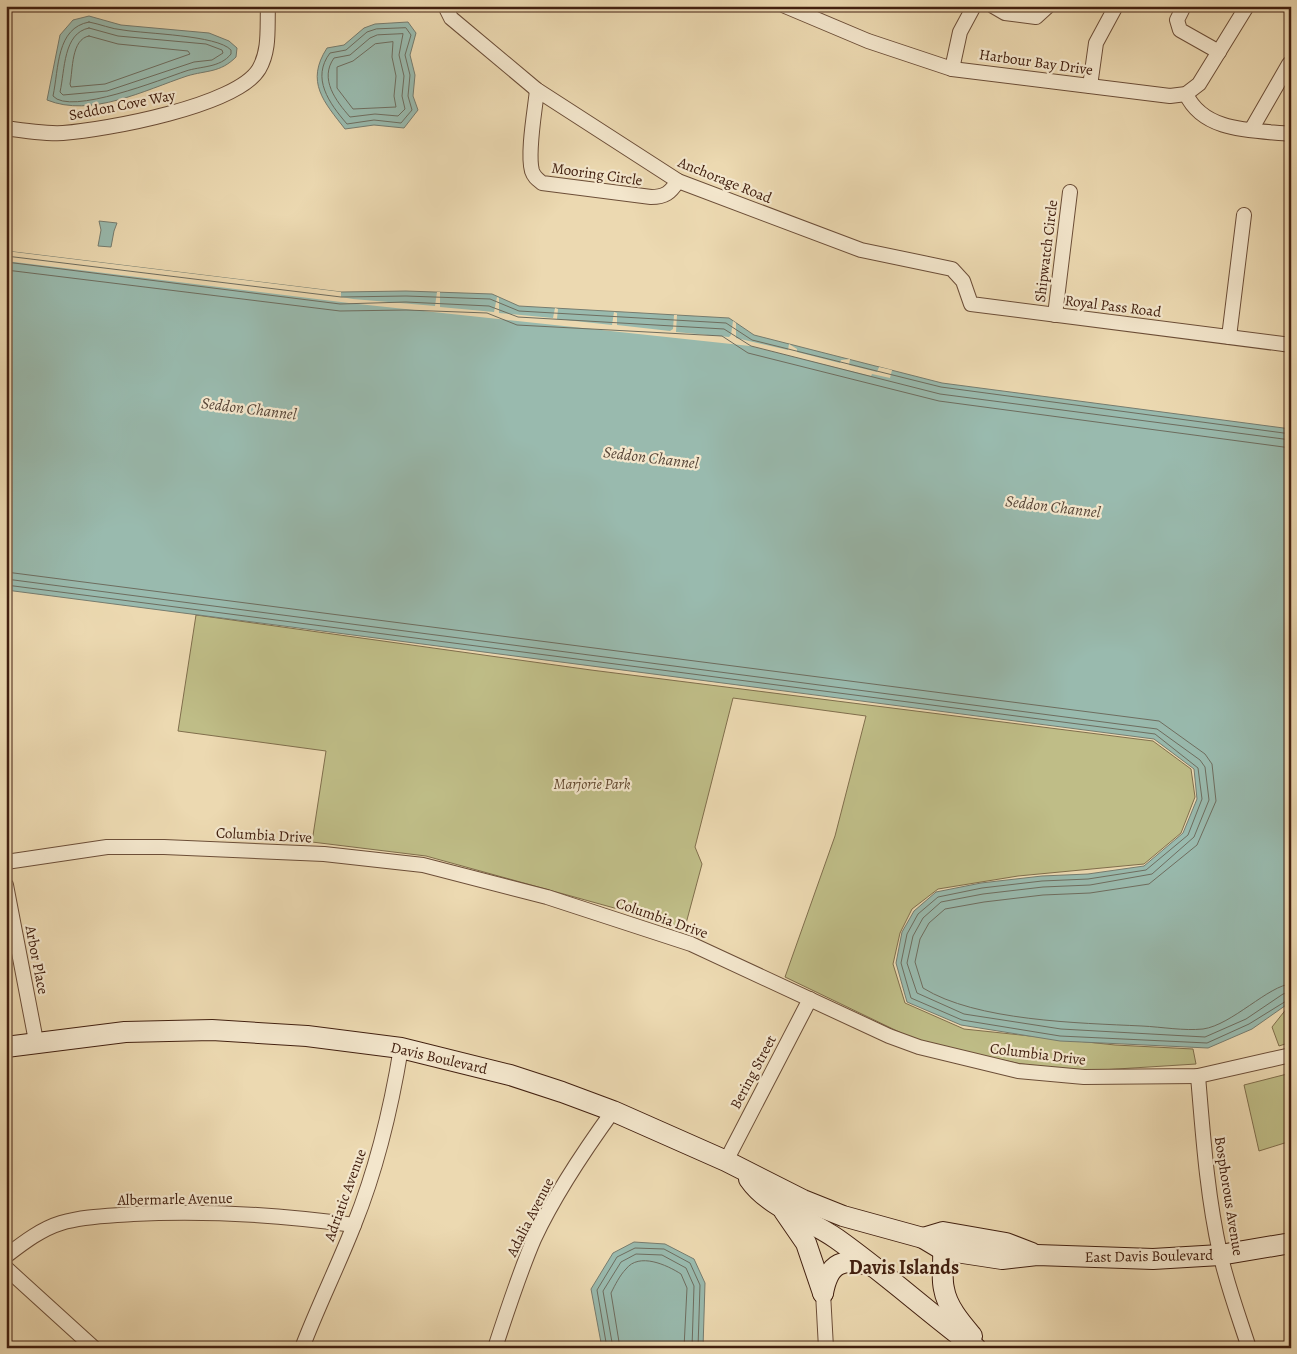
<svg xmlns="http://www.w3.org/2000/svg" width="1297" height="1354" font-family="Alegreya,serif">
<rect width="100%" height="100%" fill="#ecd9b1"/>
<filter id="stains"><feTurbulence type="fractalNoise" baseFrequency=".004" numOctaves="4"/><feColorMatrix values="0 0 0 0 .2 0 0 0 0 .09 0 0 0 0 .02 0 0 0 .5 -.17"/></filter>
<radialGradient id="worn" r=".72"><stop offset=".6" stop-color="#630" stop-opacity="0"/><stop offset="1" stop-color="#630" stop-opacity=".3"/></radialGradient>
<!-- green -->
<g fill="#bfbd87" stroke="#806e4c">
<path d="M196,615L591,670L1153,741L1191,769L1195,797L1181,833L1144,864L1018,876L938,889L912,909L900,933L893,964L905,1003L964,1029L1115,1045L1193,1049L1196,1064L1085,1071L1021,1064L920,1042L785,977L835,836L866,716L733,698L695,847L702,864L684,931L636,914L426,856L312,842L326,751L178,731Z"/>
<path d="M1291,1003V1042L1279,1046L1272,1027Z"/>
<path d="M1291,1073V1141L1259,1151L1244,1085Z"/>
</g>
<!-- water -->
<g fill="#99baae" stroke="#767c6f">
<path d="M89,16L121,25L209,33L229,41L237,48L236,57C220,73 207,70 187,76C145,90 91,118 47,100L60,35L73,20Z"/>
<path d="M408,22L416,33L410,55L415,75L413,96L418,110L404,128L374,125L345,129C324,102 305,82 327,48L344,45L364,28L375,24Z"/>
<path d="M99,221L117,223L114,231L111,247L98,246L101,230Z"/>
<path d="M6,251L341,292L406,291L492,294L519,306L729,318L754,335L942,383L1291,429V1000L1289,1003L1252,1029L1208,1048L1060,1041L961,1025L907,1002L896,963L902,932L914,911L936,892L981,883L1042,876L1088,874L1144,866L1183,833L1197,799L1194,769L1154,739L6,590Z"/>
<path d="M634,1242L665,1244L694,1259L705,1283L703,1348H602L591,1289L613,1253Z"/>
</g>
<!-- pier -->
<path fill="#ecd9b1" d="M6,251L341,292V297L353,299L435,306L437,292H440V307L494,312L497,297L499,298V313L553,318L555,308L558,309L557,319L612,325L614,312L617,313V325L670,331L673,329L674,315H677L676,332L729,337L731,335L733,321L736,323V338L788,350L789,344L797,349V352L840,363L841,360L850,359L849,365L877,372L879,367L892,370L890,378L872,374L871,376L750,346L349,303L6,261Z"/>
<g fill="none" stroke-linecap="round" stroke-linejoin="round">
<!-- shore -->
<g stroke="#6e6d5f" stroke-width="1">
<path d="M89,22C100,24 111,29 123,30C147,34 217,35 231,50V54C220,68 201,66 186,71C162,79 70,116 53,96C59,68 56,28 89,22Z"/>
<path d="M89,28L118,36L206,44L222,50L223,53L212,60L194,62L107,91L63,95L60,92C65,70 63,33 89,28Z"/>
<path d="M406,28L411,35L405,55L410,75L408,96L412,110L401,123L374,120L347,124C329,103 311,78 330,53L346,50L367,32L376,29Z"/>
<path d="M403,34L399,55L404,76L402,96L405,109L398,116L375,114L350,117C336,101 319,79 334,58L350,55L370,38L377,35Z"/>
<path d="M89,36L118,44L188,51L190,54L105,84L71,87L70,84C73,70 71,39 89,36Z"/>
<path d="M393,42L392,57L396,76L394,96L396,107L353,109L337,88V67L353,61L375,44Z"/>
<path d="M6,256L341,297L406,296L490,299L519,311L726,323L752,340L941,387L1291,434"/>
<path d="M6,262L340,304L406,302L489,306L518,317L724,329L751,346L940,394L1291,440"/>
<path d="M6,270L340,311L406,310L487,313L517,325L722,336L748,353L939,401L1291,448"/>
<path d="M6,572L1159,721L1205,754L1212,764L1216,801L1197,845L1149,884L1090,893L1043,895L984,902L945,909L929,923L920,939L915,962L923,988C976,1021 1079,1023 1142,1026C1162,1027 1184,1031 1203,1029C1232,1025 1269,985 1291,984"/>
<path d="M6,579L1157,729L1200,760L1205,767L1209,800L1194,837L1152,874L1090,885L1043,887L983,894L941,902L923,918L913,936L907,963L917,993L964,1014L1061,1029L1205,1037L1246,1019L1283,994L1291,992"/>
<path d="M6,585L1155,734L1198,768L1202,799L1188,835L1146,870L1088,879L1042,881L982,888L938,897L918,914L907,934L901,963L911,998L962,1020L1060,1036L1207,1043L1249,1024L1291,998"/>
<path d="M607,1348L597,1290L617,1257L635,1248L664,1249L690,1263L700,1285L698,1348"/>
<path d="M613,1348L603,1291L621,1262L636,1254L662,1255L686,1268L694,1286L692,1348"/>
<path d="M620,1348L611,1293C615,1285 620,1275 626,1269C639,1252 667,1265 681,1274L687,1288L684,1348"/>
</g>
<defs>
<g id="street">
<path d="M445,6L451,18L537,90L678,181L861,250L952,269L963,281L971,304L1291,345"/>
<path d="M785,6L868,41L952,69L1170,96L1186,94L1199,84L1247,6"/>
<path d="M993,6L1005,13L1036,17L1048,6"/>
<path d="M1184,6L1177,20L1180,30L1219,52"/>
<path d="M952,69L960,32L974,6"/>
<path d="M1090,86L1096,43L1116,6"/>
<path d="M537,90C535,110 527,153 532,171C534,177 537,179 542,183L651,197C665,197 670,193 678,181"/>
<path d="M1186,94C1204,133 1254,130 1291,134"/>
<path d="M6,128C25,131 44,134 63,133C105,130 237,106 259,69C270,50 267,28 268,6"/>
<path d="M1251,130L1289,64"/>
<path d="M1055,315L1070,192"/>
<path d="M1229,337L1244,215"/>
<path d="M6,862L107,847H164L324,854L423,865L547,897L691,944L889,1036L919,1047L1018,1071L1084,1077L1198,1076L1291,1055"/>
<path d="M6,885L36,1041"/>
<path d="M1198,1076C1203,1135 1207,1195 1220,1253C1227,1285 1239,1317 1249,1348"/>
<path d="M726,1161L810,999"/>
<path d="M6,1256C23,1243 41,1229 61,1223C85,1216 109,1216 133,1214C207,1210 281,1215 354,1225"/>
<path d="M6,1268L94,1348"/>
<path d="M823,1293L826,1348"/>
<path d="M302,1348C318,1306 338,1266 354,1225C377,1168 391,1109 401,1048"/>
<path d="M495,1348C507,1311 519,1274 534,1239C555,1194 584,1151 613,1111"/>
</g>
<g id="secondary">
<path d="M6,1047L125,1032L212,1030L307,1036L401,1048L510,1075L562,1092L613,1111L726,1161L803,1200L843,1216L923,1238L943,1250L1002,1259L1037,1255L1153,1259L1220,1255L1291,1243"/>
<path d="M749,1179C769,1208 809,1219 837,1239C885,1273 929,1313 976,1348"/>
<path d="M784,1211L806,1243L823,1293"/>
<path d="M923,1238L943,1232L1006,1243L1032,1253"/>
<path d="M943,1250C944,1263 941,1277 944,1289C947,1307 961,1323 972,1336"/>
<path d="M823,1293C829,1261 843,1258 872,1266"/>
</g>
</defs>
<!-- street casing -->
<use href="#street" stroke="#6c4e38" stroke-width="16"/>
<!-- secondary casing -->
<use href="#secondary" stroke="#422010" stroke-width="22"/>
<!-- street -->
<use href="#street" stroke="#f3e6cc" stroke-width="14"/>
<!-- secondary -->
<use href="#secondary" stroke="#f3e6cc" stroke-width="20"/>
</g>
<g text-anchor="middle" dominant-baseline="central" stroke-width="4.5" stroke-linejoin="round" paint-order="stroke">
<!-- street labels -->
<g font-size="15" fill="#422010" stroke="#f3e6cc">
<text transform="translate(1036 62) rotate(8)">Harbour Bay Drive</text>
<text transform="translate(122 105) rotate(-11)">Seddon Cove Way</text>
<text transform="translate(597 174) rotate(8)">Mooring Circle</text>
<text transform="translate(725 180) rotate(22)">Anchorage Road</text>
<text transform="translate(1046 251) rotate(-83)">Shipwatch Circle</text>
<text transform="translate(1113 306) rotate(7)">Royal Pass Road</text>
<text transform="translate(264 835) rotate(3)">Columbia Drive</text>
<text transform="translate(662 918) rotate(19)">Columbia Drive</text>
<text transform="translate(37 960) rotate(79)">Arbor Place</text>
<text transform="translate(1038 1054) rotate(7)">Columbia Drive</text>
<text transform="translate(439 1058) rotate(13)">Davis Boulevard</text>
<text transform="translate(753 1072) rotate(-62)">Bering Street</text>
<text transform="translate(345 1195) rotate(-70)">Adriatic Avenue</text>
<text transform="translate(1229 1196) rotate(81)">Bosphorous Avenue</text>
<text transform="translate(175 1199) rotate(-1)">Albermarle Avenue</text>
<text transform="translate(530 1217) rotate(-63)">Adalia Avenue</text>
<text transform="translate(1149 1256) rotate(-1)">East Davis Boulevard</text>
</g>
<!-- park labels -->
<g font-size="15" font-style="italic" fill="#61472e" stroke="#f3e6cc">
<text x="592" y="784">Marjorie Park</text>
</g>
<!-- water labels -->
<g font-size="16" font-style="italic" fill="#584638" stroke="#f3e6cc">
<text transform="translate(249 409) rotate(7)">Seddon Channel</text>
<text transform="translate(651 458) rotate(7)">Seddon Channel</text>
<text transform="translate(1053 507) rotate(7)">Seddon Channel</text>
</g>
<!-- district labels -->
<g font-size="20" font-weight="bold" fill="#422010" stroke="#f3e6cc">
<text x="904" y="1267">Davis Islands</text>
</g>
</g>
<!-- margin -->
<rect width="1297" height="1354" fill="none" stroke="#ecd9b1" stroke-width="25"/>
<rect x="8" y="8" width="1282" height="1339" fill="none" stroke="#422010" stroke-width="2.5"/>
<rect x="12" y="12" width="1272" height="1329" fill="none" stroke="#422010"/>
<rect width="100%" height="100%" filter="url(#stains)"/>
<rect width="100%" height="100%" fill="url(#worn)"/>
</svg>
